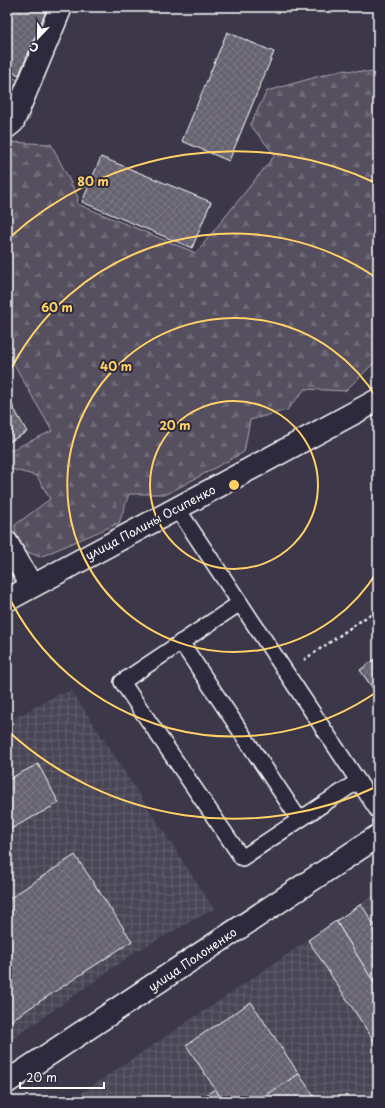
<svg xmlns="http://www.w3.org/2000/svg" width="385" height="1108" font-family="'Playpen Sans',sans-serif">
<defs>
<pattern id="industrial-grid" width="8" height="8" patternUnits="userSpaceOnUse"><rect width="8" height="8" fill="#494455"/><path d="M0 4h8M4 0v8" fill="none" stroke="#64606e"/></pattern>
<pattern id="forest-firs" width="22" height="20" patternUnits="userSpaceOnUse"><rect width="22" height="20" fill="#555060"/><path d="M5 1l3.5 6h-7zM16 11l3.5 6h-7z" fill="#6e6a78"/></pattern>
<pattern id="building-cross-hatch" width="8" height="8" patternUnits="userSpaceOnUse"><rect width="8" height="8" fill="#666270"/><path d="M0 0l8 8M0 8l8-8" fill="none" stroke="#7d7a85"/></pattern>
</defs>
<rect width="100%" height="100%" fill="#3c3749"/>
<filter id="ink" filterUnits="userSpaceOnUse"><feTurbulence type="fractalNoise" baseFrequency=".025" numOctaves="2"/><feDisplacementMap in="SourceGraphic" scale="8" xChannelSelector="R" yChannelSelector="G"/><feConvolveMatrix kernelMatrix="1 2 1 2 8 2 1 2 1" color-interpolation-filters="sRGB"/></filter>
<g filter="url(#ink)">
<!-- industrial -->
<g fill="url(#industrial-grid)">
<path d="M72,691L214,909L137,951L7,1043V722L57,695Z"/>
<path d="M378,892V1101H69L244,984Z"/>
</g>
<!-- forest -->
<g fill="url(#forest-firs)" stroke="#aaa8b0">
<path d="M341,70L378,73V363L373,364L345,391L305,389L287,410L250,420L244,452L167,494H129L119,523L40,557L17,548L15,525L50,499L37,476L7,468V452L52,431L7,352V142L51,144L78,197L77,204L196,253L275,155L250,125L267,91Z"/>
<path d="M7,75L36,88L29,120L7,121Z"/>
</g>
<!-- building -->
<g fill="url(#building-cross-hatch)" stroke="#fff">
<path d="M7,7H48L19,75L7,70Z"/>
<path d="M276,7H292L289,13Z"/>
<path d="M227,32L274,52L229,161L182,141Z"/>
<path d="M101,157L211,202L192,248L82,202Z"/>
<path d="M7,396L27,432L7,443Z"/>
<path d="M378,657V696L360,670Z"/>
<path d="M38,764L59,803L7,831V780Z"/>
<path d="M75,855L132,941L7,1023V900Z"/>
<path d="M361,904L378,931V986L376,987L336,921Z"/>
<path d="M336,921L378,989V1047L308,940Z"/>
<path d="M251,1002L299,1074L256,1101H223L186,1045Z"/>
<path d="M299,1074L317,1101H256Z"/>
<path d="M215,1089L223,1101H197Z"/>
</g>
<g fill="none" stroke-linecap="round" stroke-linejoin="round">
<defs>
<g id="lane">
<path d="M177,508L378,811"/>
<path d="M240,603L122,682L242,858L358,781"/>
<path d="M181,642L299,819"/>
</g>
<g id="street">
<path d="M7,127L13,122L61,7"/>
<path d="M7,543L32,586"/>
</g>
<g id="secondary">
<path d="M7,600L378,400"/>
<path d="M7,1082L378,836"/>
</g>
</defs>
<!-- lane casing -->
<use href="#lane" stroke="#fff" stroke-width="18"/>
<!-- street casing -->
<use href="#street" stroke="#fff" stroke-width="25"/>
<!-- secondary casing -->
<use href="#secondary" stroke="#fff" stroke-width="25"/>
<!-- path -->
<path stroke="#fff" stroke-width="2.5" stroke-dasharray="3 3" stroke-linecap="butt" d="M304,660L378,609"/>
<!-- lane -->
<use href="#lane" stroke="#2f2a3d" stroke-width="15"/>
<!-- street -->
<use href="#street" stroke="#2f2a3d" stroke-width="22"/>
<!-- secondary -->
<use href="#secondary" stroke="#2f2a3d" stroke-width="22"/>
</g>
</g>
<!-- distance rings -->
<g fill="none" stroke="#ffd166" stroke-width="2">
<circle cx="234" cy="485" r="84"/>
<path d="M378 570A167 167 0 1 1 378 400"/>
<path d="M378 691A251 251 0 0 1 7 593M7 377A251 251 0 0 1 378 279"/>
<path d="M378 786A334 334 0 0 1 8 731M8 239A334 334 0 0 1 378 184"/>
</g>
<g text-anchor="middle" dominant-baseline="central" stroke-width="4" stroke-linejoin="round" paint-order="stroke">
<!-- street labels -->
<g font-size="12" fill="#fff" stroke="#2f2a3d">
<text transform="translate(150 522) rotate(-28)">улица Полины Осипенко</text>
<text transform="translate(192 959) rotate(-34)">улица Полоненко</text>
</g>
</g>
<circle cx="234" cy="485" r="6" fill="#ffd166" stroke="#2f2a3d" stroke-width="2"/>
<g font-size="12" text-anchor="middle" font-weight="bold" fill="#ffd166" stroke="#2f2a3d" stroke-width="4" stroke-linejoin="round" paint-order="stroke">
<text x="93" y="186">80 m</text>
<text x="57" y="312">60 m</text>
<text x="116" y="371">40 m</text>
<text x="175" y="430">20 m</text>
</g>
<!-- margin -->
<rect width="385" height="1108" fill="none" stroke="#2f2a3d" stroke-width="24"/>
<rect x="12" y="12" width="361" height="1084" fill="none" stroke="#fff" stroke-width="1.5" filter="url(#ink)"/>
<!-- north arrow -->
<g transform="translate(38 38) rotate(202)" stroke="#2f2a3d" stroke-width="3" paint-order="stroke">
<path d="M0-3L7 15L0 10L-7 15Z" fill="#ffffff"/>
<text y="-6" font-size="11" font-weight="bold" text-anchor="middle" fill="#ffffff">С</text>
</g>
<!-- scale -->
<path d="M20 1082v6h84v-6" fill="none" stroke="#ffffff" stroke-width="2"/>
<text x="26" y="1082" font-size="12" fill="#ffffff" stroke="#2f2a3d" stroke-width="3" paint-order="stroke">20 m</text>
</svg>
